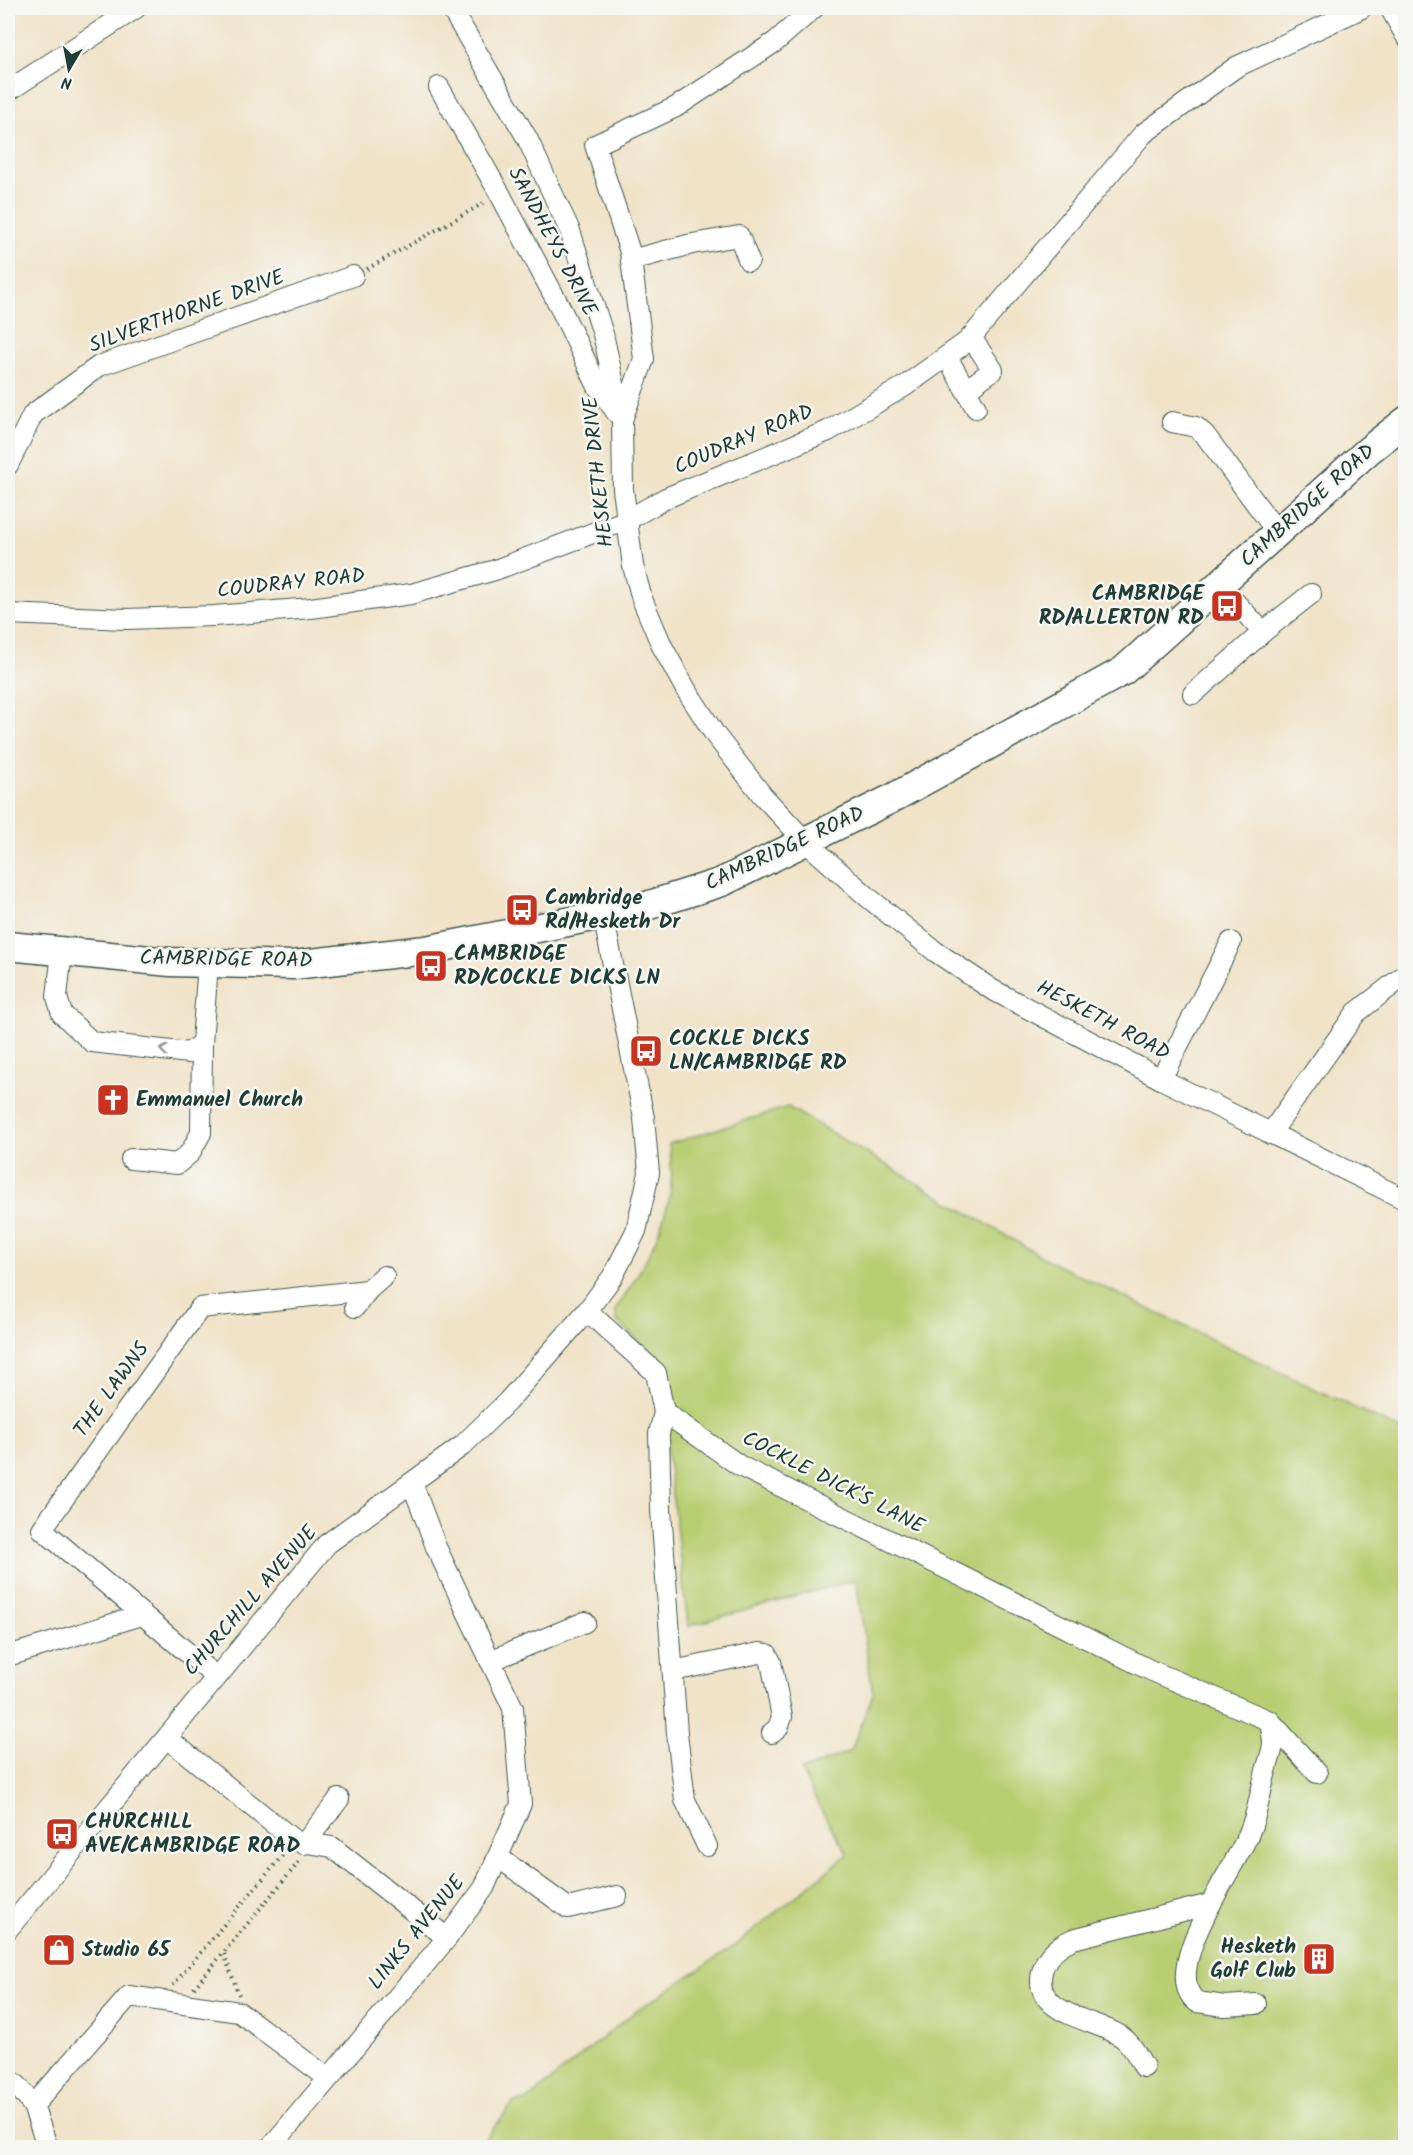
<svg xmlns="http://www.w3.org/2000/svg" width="1413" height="2155" font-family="Kalam,sans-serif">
<rect width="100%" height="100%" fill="#f6f6f2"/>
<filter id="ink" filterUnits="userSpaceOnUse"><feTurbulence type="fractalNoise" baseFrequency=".0167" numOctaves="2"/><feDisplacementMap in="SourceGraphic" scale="12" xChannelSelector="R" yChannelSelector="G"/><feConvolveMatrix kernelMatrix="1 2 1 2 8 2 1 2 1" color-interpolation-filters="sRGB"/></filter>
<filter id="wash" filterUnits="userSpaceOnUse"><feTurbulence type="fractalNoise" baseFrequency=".008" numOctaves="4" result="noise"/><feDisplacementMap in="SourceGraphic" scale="24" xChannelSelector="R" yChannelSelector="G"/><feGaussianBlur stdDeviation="1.35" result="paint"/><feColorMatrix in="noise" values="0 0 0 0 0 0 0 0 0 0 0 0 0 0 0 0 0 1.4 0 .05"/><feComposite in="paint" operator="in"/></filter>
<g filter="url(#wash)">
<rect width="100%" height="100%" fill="#f0e3c8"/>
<!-- green -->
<path fill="#b9ce72" stroke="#6c8653" stroke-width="1.5" d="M788,1107L1051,1262L1405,1432V2147L478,2148L514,2102L526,2101L633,2013L737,1944L848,1854L819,1807L801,1771L851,1751L873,1694L856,1580L688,1626L666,1441L668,1375L651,1352L617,1321L615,1310C639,1276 662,1236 670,1194C673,1177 671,1160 669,1144Z"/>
</g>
<g filter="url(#ink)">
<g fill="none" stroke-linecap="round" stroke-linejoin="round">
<defs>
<g id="minor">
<path d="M451,8L527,138L570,231L603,334L622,420L623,489L633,566L642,599L662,646L685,688L716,736L763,796L806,842L870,899L936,952L991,989L1161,1079L1406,1200"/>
<path d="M1390,8L1406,36"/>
<path d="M439,87L500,194L559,305L598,387L617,413"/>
<path d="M8,91L136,8"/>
<path d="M631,260L692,244L739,236L749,261"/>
<path d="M947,357L976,408"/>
<path d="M966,390L993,370L971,337"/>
<path d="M622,420L644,359L630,252L595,145L676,107L775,42L814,8"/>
<path d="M1172,422L1196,427L1205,435L1277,532"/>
<path d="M8,465L33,414L99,366L353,276"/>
<path d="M1219,585L1263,632"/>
<path d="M8,614L126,619L214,616L311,608L411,594L495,570L627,520L666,498L828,431L905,386L968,341L1143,134L1236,67L1362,8"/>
<path d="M1193,694L1263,632L1311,594"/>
<path d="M62,951L57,997L62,1014L92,1042L189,1053L202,1043L208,963"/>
<path d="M1161,1079L1231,942"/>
<path d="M1270,1134L1356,1013L1406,974"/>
<path d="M131,1159L177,1164L190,1153L201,1133L202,1043"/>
<path d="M355,1307L368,1290L384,1276"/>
<path d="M587,1311L656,1373L664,1412L740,1466L1150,1670L1270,1721C1271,1728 1273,1737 1273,1744C1272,1754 1267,1765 1265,1775C1260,1794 1257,1815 1249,1833C1236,1867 1157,1972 1197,2002L1225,2006L1256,2004"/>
<path d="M664,1412L659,1434L661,1510L677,1733L685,1800L707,1846"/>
<path d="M8,1656L142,1615"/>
<path d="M490,1661L585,1622"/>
<path d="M673,1671L759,1653L767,1654L771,1662L782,1717L778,1728L772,1733"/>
<path d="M216,1677L42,1529L200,1308L368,1290"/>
<path d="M1270,1721L1317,1773"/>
<path d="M167,1738L295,1841L332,1847L447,1938"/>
<path d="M304,1844L339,1799"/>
<path d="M498,1857L568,1908L617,1896"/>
<path d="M8,1929L327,1544L462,1446L507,1402L587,1311L613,1276L636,1231L649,1173L644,1118L603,915"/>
<path d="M1144,2067C1138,2057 1132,2044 1122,2037C1097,2019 1032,2015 1042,1972C1046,1955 1059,1945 1073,1939L1210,1904"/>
<path d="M8,2078L19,2087L33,2106L129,1996L239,2012L328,2078"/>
<path d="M33,2106L48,2148"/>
<path d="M270,2148L447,1938L484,1888L521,1804L513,1708L436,1547L412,1483"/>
</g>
<path id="highway" d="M8,946L170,962L293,965L426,950L643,907L722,882L891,799L1123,671L1369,450L1406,421"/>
</defs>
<!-- minor casing -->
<use href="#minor" stroke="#3e564a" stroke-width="22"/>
<!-- highway casing -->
<use href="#highway" stroke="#3e564a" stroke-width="31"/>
<!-- path -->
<g stroke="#3e564a" stroke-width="4" stroke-dasharray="1.5 4.5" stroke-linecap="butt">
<path d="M367,269L484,203"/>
<path d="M224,1954L239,1995"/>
<path d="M173,1985L283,1855"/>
<path d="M194,1988L299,1862"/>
</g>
<!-- minor -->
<use href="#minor" stroke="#fff" stroke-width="20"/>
<!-- highway -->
<use href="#highway" stroke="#fff" stroke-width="28"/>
</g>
<!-- one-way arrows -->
<defs><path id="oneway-chevron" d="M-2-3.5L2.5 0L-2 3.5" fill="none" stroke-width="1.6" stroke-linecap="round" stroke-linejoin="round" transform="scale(1.5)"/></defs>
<use stroke="#8f9e9a" href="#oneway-chevron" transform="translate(164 1050) rotate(-173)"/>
</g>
<!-- icons -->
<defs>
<symbol id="bus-square" viewBox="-11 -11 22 22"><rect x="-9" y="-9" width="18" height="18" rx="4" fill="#c8321e" stroke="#f6f6f2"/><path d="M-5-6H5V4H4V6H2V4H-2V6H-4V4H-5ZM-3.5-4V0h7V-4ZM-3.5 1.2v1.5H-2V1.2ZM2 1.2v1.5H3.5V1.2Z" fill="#fff"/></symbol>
<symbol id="church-square" viewBox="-11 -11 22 22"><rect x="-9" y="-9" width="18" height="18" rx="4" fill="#c8321e" stroke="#f6f6f2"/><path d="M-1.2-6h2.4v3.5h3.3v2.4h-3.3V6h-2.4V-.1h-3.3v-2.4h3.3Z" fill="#fff"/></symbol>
<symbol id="shop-square" viewBox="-11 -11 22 22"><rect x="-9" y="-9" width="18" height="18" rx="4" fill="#c8321e" stroke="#f6f6f2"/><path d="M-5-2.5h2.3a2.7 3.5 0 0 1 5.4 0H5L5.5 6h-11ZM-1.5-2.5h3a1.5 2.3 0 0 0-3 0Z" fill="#fff"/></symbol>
<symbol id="building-square" viewBox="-11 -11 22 22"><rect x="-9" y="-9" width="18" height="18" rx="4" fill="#c8321e" stroke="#f6f6f2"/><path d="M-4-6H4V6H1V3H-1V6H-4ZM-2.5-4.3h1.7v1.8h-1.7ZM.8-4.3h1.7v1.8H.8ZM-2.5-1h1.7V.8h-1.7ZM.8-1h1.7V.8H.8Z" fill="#fff"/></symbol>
</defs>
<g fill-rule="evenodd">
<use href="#bus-square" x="1208" y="587" width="38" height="38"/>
<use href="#bus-square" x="503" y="891" width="38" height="38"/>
<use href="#bus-square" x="412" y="947" width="38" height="38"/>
<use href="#bus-square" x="627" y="1032" width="38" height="38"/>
<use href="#church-square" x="94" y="1081" width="38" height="38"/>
<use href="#bus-square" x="43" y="1815" width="38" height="38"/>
<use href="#shop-square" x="40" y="1931" width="38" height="38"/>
<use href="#building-square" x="1300" y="1940" width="38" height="38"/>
</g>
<g text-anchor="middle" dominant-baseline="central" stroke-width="5" stroke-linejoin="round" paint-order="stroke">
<!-- street labels -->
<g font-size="21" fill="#1f3d34" stroke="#f6f6f2">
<text transform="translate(552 242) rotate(62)">SANDHEYS DRIVE</text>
<text transform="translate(187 312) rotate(-20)">SILVERTHORNE DRIVE</text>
<text transform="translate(744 440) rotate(-23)">COUDRAY ROAD</text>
<text transform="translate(599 472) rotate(-96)">HESKETH DRIVE</text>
<text transform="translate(1308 506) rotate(-42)">CAMBRIDGE ROAD</text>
<text transform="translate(291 584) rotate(-6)">COUDRAY ROAD</text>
<text transform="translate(785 849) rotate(-25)">CAMBRIDGE ROAD</text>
<text transform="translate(226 960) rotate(1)">CAMBRIDGE ROAD</text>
<text transform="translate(1103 1021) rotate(28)">HESKETH ROAD</text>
<text transform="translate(112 1390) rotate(-54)">THE LAWNS</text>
<text transform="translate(833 1483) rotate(27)">COCKLE DICK'S LANE</text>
<text transform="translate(251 1601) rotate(-49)">CHURCHILL AVENUE</text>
<text transform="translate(417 1933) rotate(-51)">LINKS AVENUE</text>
</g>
<!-- poi labels -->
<g font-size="21" font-weight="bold" fill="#1f3d34" stroke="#f6f6f2" text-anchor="start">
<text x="1204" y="594" text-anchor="end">CAMBRIDGE<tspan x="1204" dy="24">RD/ALLERTON RD</tspan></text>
<text x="545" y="898">Cambridge<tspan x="545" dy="24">Rd/Hesketh Dr</tspan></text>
<text x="454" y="954">CAMBRIDGE<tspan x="454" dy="24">RD/COCKLE DICKS LN</tspan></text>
<text x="669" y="1039">COCKLE DICKS<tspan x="669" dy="24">LN/CAMBRIDGE RD</tspan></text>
<text x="136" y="1100">Emmanuel Church</text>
<text x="85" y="1822">CHURCHILL<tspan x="85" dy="24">AVE/CAMBRIDGE ROAD</tspan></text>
<text x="1296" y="1947" text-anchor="end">Hesketh<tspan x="1296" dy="24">Golf Club</tspan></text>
<text x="82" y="1950">Studio 65</text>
</g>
</g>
<!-- margin -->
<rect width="1413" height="2155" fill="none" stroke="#f6f6f2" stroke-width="30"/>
<!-- north arrow -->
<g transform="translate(69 69) rotate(190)" stroke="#f6f6f2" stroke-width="4.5" paint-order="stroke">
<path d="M0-4.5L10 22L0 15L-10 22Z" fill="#1f3d34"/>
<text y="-9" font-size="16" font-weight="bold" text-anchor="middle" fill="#1f3d34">N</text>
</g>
</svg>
